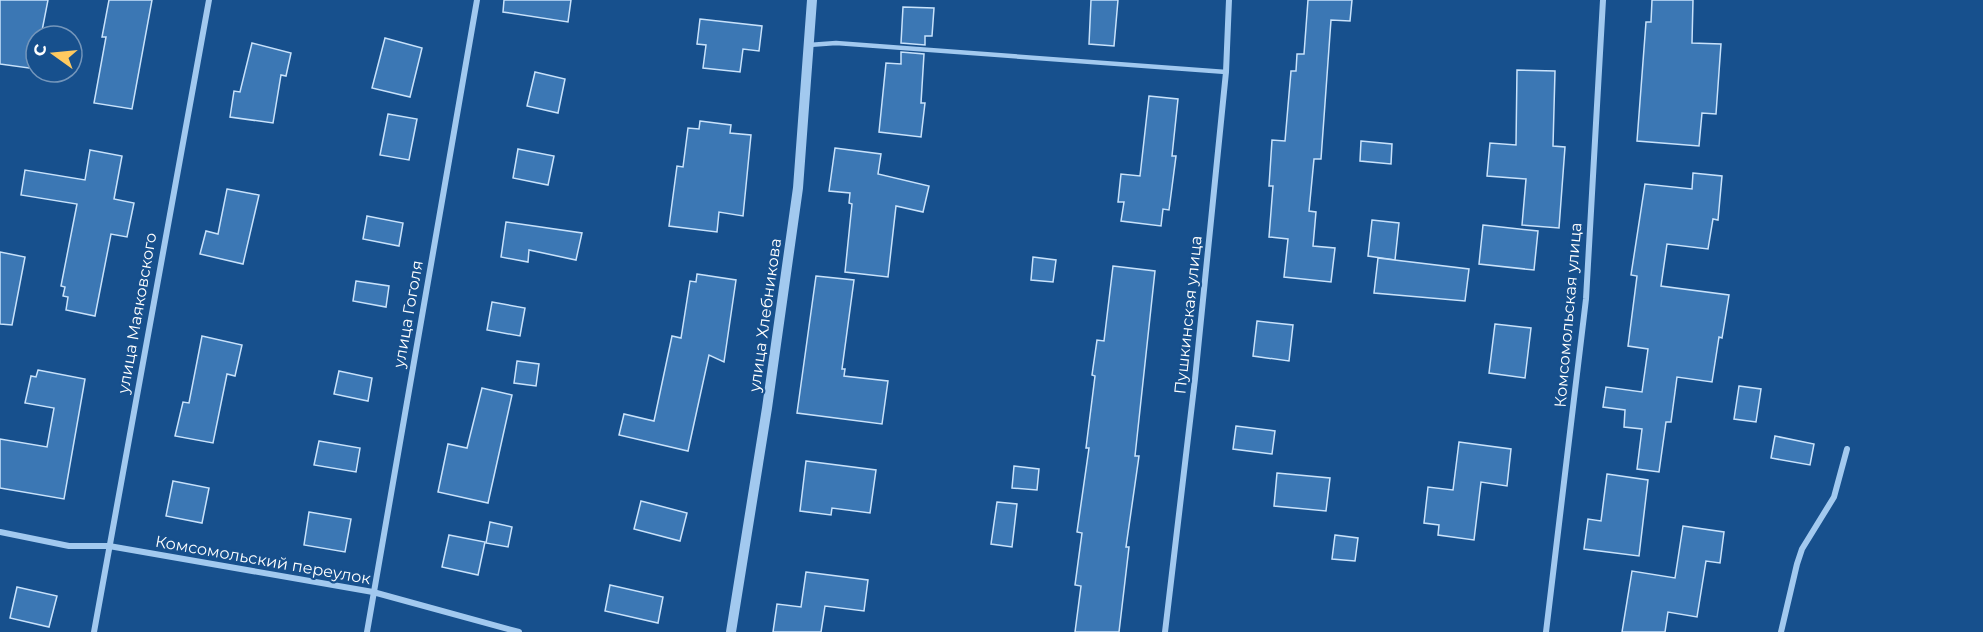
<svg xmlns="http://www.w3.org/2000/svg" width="1983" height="632" font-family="Montserrat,sans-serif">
<rect width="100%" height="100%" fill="#17508d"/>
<!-- building -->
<g fill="#3b77b4" stroke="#c8e2fb" stroke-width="1.5">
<path d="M0,0H48L41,36H36V69L0,64Z"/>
<path d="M109,0H152L132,109L94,103L106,37H102Z"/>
<path d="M504,0H571L568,22L503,12Z"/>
<path d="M1091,0H1118L1114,46L1089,44Z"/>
<path d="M1308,0H1352L1350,21L1331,20L1321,159H1314L1309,211L1316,212L1313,246L1335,248L1331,282L1284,277L1288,239L1269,237L1273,186H1269L1272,140L1285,141L1291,71H1296L1297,54H1304Z"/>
<path d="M1652,0H1693L1692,43L1721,44L1716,114L1702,113L1699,146L1637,141L1646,22H1651Z"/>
<path d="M903,7L934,8L932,36H925V45L901,43Z"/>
<path d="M700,19L762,26L759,51L743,49L740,72L703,68L706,45L697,44Z"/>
<path d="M385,38L422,48L410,97L372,88Z"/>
<path d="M252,43L291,53L286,76L281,75L273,123L230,117L234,91L240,92Z"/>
<path d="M901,52L924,54L921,103H925L921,137L879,132L886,63L901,64Z"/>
<path d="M1517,70L1555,71L1553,146L1565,147L1559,228L1522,225L1526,179L1487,176L1490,143L1516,145Z"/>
<path d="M535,72L565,79L558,113L527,106Z"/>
<path d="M1149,96L1178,99L1172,156H1176L1169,210L1163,209L1161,226L1121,221L1124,202H1118L1121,174L1140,176Z"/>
<path d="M388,114L417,119L409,160L380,155Z"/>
<path d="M700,121L731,125L730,133L751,135L743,216L719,212L717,232L669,226L677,166L683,167L688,128L699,129Z"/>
<path d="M1361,141L1392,144L1391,164L1360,161Z"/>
<path d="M835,148L881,154L878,174L929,186L923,212L896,206L888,277L845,272L852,204L849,203L850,193L829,191Z"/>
<path d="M518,149L554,156L548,185L513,178Z"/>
<path d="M90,150L122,156L114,199L134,203L127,237L111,234L95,316L66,310L68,297L63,296L65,287L61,286L77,204L21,195L25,170L85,180Z"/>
<path d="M1693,173L1722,176L1718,220L1713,219L1708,249L1667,244L1661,286L1729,295L1722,338L1719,337L1712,382L1677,377L1671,422H1666L1659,472L1637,469L1642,429L1624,427L1625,410L1603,407L1606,387L1642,392L1648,349L1628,346L1637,276L1631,275L1645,184L1692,189Z"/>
<path d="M227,189L259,195L243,264L200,254L206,231L218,234Z"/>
<path d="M367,216L403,223L399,246L363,239Z"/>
<path d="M1372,220L1399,223L1395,260L1368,256Z"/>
<path d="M506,222L582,233L576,260L529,250L528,262L501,257Z"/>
<path d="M1483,225L1538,231L1534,270L1479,264Z"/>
<path d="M0,252L25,257L12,325L0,324Z"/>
<path d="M1033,257L1056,260L1053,282L1031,280Z"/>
<path d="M1378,258L1469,269L1465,301L1374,293Z"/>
<path d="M1113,266L1155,271L1135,456H1139L1126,547H1129L1119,632H1075L1081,586L1075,585L1082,533L1077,532L1089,448H1086L1095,376L1092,375L1097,340L1104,341Z"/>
<path d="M697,274L736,280L724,362L709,355L688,451L619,435L624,414L654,421L672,336L681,338L690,281L696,282Z"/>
<path d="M816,276L854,280L842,369H845L844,376L888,381L882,424L797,413Z"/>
<path d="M356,281L389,286L386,307L353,301Z"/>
<path d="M492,302L525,308L520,336L487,330Z"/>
<path d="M1257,321L1293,325L1289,361L1253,356Z"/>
<path d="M1495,324L1531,328L1525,378L1489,373Z"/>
<path d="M202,336L242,345L235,376L227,374L213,443L175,436L183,402L189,403Z"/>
<path d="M517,361L539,364L536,386L514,383Z"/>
<path d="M38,370L85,379L64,499L0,488V439L47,447L54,408L25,403L31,376L36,377Z"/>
<path d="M339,371L372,378L368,401L334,394Z"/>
<path d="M1739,386L1761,389L1756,422L1734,419Z"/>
<path d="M482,388L512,395L488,503L438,492L448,444L467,448Z"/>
<path d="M1236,426L1275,431L1272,454L1233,449Z"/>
<path d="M1775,436L1814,444L1810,465L1771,458Z"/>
<path d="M319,441L360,448L356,472L314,465Z"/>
<path d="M1459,442L1511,449L1507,486L1481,482L1474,540L1438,535L1439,525L1424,523L1428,487L1453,490Z"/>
<path d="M806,461L876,470L870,513L832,508L831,515L800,511Z"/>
<path d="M1014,466L1039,469L1037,490L1012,488Z"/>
<path d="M1277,473L1330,478L1326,511L1274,506Z"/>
<path d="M1607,474L1648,480L1639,556L1584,549L1588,519L1601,521Z"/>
<path d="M173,481L209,488L202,523L166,516Z"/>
<path d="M641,501L687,513L680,541L634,529Z"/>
<path d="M997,502L1017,504L1012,547L991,544Z"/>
<path d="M309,512L351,519L345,552L304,545Z"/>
<path d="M490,522L512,527L508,547L486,543Z"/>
<path d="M1683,526L1724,532L1720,563L1706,561L1697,617L1668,612L1665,632H1622L1632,571L1675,578Z"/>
<path d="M449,535L485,542L478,575L442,567Z"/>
<path d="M1335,535L1358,538L1355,561L1332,559Z"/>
<path d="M806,572L868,580L864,611L825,606L821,632H773L777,604L801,607Z"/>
<path d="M610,585L663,597L658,623L605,611Z"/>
<path d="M17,587L57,596L49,627L10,618Z"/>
</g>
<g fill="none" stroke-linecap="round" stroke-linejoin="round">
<!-- service -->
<path stroke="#a2c9ef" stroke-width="4.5" d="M809,45L836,43L1226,72"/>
<!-- minor -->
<g stroke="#a2c9ef" stroke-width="6">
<path d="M0,532L69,546H109L373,592L519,632"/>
<path d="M94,632L209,0"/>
<path d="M367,632L477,0"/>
<path d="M1165,632L1195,379L1226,72L1229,0"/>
<path d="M1546,632L1586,299L1603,0"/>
<path d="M1781,632L1797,564L1802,549L1834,497L1847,449"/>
</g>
<!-- tertiary -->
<path stroke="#a2c9ef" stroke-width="10" d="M731,632L767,408L798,188L812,0"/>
</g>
<g text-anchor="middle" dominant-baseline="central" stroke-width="4.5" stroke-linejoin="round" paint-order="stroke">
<!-- street labels -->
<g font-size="16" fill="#fff" stroke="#17508d">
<text transform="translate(137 313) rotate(-80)">улица Маяковского</text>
<text transform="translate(408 314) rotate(-80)">улица Гоголя</text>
<text transform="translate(765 315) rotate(-82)">улица Хлебникова</text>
<text transform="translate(1188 315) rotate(-84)">Пушкинская улица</text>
<text transform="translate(1568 315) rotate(-85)">Комсомольская улица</text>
<text transform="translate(263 560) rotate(10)">Комсомольский переулок</text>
</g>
</g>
<!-- north arrow -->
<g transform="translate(54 54) rotate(285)"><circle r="28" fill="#17508d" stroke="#7496bb" stroke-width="1.5"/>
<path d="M0-4.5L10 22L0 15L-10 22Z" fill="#ffca60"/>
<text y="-9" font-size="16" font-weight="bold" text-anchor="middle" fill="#ffffff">С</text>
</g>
</svg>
